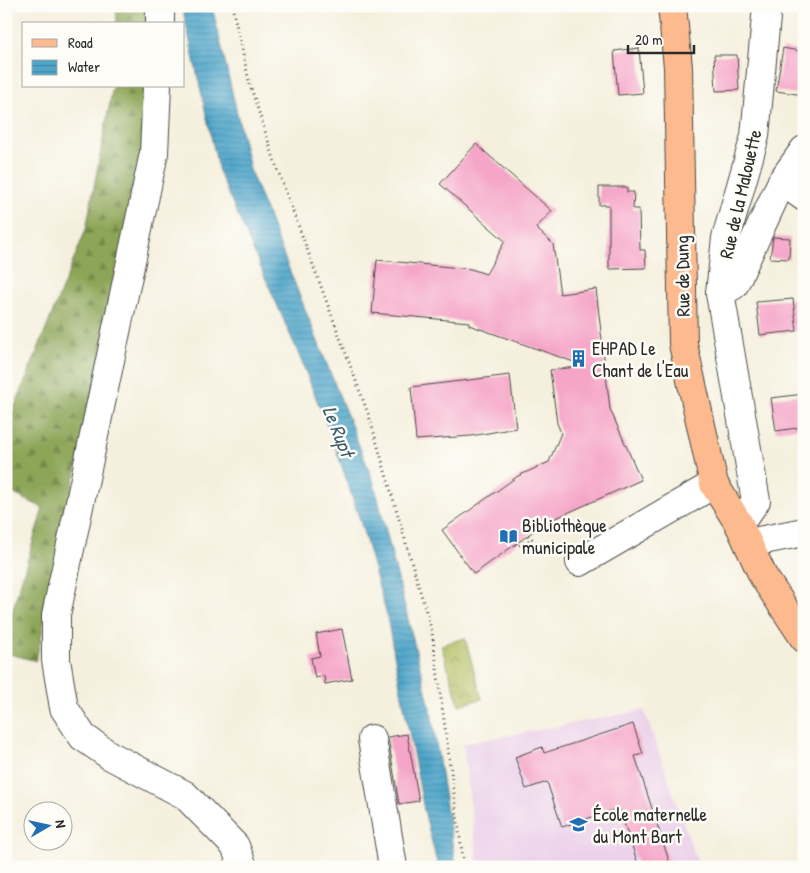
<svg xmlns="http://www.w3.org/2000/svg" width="810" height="873" font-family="'Patrick Hand',sans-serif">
<defs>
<pattern id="forest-firs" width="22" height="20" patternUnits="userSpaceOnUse" patternTransform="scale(1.25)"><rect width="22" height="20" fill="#8ca557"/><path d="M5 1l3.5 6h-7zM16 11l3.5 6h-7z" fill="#738748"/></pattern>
<pattern id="park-crowns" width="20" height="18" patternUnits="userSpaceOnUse" patternTransform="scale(1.25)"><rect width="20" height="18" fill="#b0be61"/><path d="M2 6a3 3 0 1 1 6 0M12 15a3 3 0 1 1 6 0" fill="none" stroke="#8f9b50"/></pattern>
<pattern id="water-rules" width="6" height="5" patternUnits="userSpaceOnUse" patternTransform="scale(1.25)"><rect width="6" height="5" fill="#4ea6cb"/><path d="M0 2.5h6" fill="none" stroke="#4187a5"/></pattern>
</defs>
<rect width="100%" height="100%" fill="#fdfcf7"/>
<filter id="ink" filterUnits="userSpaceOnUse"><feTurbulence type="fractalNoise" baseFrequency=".02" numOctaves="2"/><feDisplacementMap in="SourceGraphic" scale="10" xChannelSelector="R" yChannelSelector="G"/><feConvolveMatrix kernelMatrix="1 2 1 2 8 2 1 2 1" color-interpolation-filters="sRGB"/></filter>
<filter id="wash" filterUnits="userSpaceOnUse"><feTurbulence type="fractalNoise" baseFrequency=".0096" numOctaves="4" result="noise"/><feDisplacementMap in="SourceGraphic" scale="20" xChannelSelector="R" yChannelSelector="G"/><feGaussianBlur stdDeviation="1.12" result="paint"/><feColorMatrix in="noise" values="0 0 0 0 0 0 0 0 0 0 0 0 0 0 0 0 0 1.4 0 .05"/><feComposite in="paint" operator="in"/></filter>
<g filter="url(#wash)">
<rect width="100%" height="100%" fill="#f5f0de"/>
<!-- built -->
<path fill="#ecd1ea" d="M644,710L699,867H478L463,744Z"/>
<!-- forest -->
<g fill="url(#forest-firs)" stroke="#5c6841">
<path d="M116,6H151L150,24H117Z"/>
<path d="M113,86H147L142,160L36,661L6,653V632L43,508L6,490V429L86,229Z"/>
</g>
<!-- park -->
<path fill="url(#park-crowns)" stroke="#6e7446" d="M465,638L482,699L459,705L441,645Z"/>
<!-- water -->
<path fill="url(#water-rules)" stroke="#3c687b" d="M182,6H212L251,173L374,483L431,711L456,867H438L424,810L386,612L361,523L335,446L299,355L219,172Z"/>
<g id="blocks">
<!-- building -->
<g fill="#f5a5c7">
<path d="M639,48L643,93L618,95L614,51Z"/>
<path d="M783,48L804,52V95L776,91Z"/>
<path d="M714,55H737L739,90L716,91Z"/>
<path d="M476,144L552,211L536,228L553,244L560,294L596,289L610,409L641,480L545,523L474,574L442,530L518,476L549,462L561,433L557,423L550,370L585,366L469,325V322L372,313L377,260L471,269L486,274L505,241L440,184Z"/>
<path d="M599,187H627V192H634L633,209H639L640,250H645L646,268L609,269V205H599Z"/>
<path d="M773,237L790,238L789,259L770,258Z"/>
<path d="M793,299L797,331L760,335L756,302Z"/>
<path d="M510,375L516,428L471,436L416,440L411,387Z"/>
<path d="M804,394V427L776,431L771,398Z"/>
<path d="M342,629L352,679L325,684L324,676L315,678L311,658L320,656L316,634Z"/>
<path d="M633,724L643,754L635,756L671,867H639L619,808L562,827L547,782L526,789L515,757L542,747L544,753Z"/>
<path d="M407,734L419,801L399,804L388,737Z"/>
</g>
</g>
</g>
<g filter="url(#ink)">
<use href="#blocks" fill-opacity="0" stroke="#494946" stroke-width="1"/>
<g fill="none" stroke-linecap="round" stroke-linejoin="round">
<defs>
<g id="minor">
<path d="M160,24V6"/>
<path d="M157,86L154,153L56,615V660L64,708L83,737L109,755L185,795L235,846L243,867"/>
<path d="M782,181L804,197"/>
<path d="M720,293L734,285L782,181L804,150"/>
<path d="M739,524L756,501L720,293L726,238L755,136L767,6"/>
<path d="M748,543L804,532"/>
<path d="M580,562L714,484"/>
<path d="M372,739L393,867"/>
</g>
<path id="major" d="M672,6L678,67L683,344L714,484L739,524L763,576L804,638"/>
</defs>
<!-- minor casing -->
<use href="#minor" stroke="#494946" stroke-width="30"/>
<!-- major casing -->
<use href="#major" stroke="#494946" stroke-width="30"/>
<!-- path -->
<g stroke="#494946" stroke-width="3" stroke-dasharray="1 4" stroke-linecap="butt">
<path d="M232,6L250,85L277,168L369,416L432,632L464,867"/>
<path d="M528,535L544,550L561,547"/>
<path d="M515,544L519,546L526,541L531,540"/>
</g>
<!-- minor -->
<use href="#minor" stroke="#fff" stroke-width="28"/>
<!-- major -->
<use href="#major" stroke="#fcba8e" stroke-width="28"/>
</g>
</g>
<!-- icons -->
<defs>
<symbol id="building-bare" viewBox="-9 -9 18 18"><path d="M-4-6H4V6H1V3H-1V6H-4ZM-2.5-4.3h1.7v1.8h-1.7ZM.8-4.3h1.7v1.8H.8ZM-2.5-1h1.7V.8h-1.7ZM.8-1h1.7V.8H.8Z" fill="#1f6fb2" stroke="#fdfcf7" stroke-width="2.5" paint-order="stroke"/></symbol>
<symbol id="library-bare" viewBox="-9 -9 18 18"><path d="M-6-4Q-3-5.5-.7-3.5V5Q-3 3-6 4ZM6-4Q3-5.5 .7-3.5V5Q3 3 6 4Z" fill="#1f6fb2" stroke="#fdfcf7" stroke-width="2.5" paint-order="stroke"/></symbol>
<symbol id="school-bare" viewBox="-9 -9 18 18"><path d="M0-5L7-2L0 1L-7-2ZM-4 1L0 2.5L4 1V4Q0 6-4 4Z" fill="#1f6fb2" stroke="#fdfcf7" stroke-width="2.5" paint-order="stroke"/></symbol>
</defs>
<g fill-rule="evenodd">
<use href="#building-bare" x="566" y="346" width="25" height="25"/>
<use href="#library-bare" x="496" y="524" width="25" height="25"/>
<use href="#school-bare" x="566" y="812" width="25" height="25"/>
</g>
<g text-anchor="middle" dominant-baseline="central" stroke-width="5" stroke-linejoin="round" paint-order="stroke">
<!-- street labels -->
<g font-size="19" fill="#2b2b2b" stroke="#fdfcf7">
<text transform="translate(740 194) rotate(-77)">Rue de la Malouette</text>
<text transform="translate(682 276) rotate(-91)">Rue de Dung</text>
</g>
<!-- poi labels -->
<g font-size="19" fill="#2b2b2b" stroke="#fdfcf7" text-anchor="start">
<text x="592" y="348">EHPAD Le<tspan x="592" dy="22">Chant de l'Eau</tspan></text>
<text x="522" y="525">Bibliothèque<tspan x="522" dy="22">municipale</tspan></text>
<text x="593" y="814">École maternelle<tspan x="593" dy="22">du Mont Bart</tspan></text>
</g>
<!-- water labels -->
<g font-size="20" font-style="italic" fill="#395c6b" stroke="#fdfcf7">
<text transform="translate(339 431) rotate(68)">Le Rupt</text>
</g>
</g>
<!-- margin -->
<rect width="810" height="873" fill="none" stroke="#fdfcf7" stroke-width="25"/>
<!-- legend -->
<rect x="22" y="22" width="162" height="65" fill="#fdfcf7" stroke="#a9a8a5"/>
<rect x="32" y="39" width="25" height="8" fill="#fcba8e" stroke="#a9a8a5"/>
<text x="68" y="48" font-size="15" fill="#2b2b2b">Road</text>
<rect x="32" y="60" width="25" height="15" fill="url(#water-rules)" stroke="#a9a8a5"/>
<text x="68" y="72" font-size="15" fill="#2b2b2b">Water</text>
<!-- north arrow -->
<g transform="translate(48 826) rotate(81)"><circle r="24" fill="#fdfcf7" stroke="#a9a8a5"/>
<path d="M0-4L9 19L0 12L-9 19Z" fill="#1f6fb2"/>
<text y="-8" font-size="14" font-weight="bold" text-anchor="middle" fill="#2b2b2b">N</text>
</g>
<!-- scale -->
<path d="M628 45v8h66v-8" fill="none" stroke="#2b2b2b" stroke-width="2.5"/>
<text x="635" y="45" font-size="15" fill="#2b2b2b" stroke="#fdfcf7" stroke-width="4" paint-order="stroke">20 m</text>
</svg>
